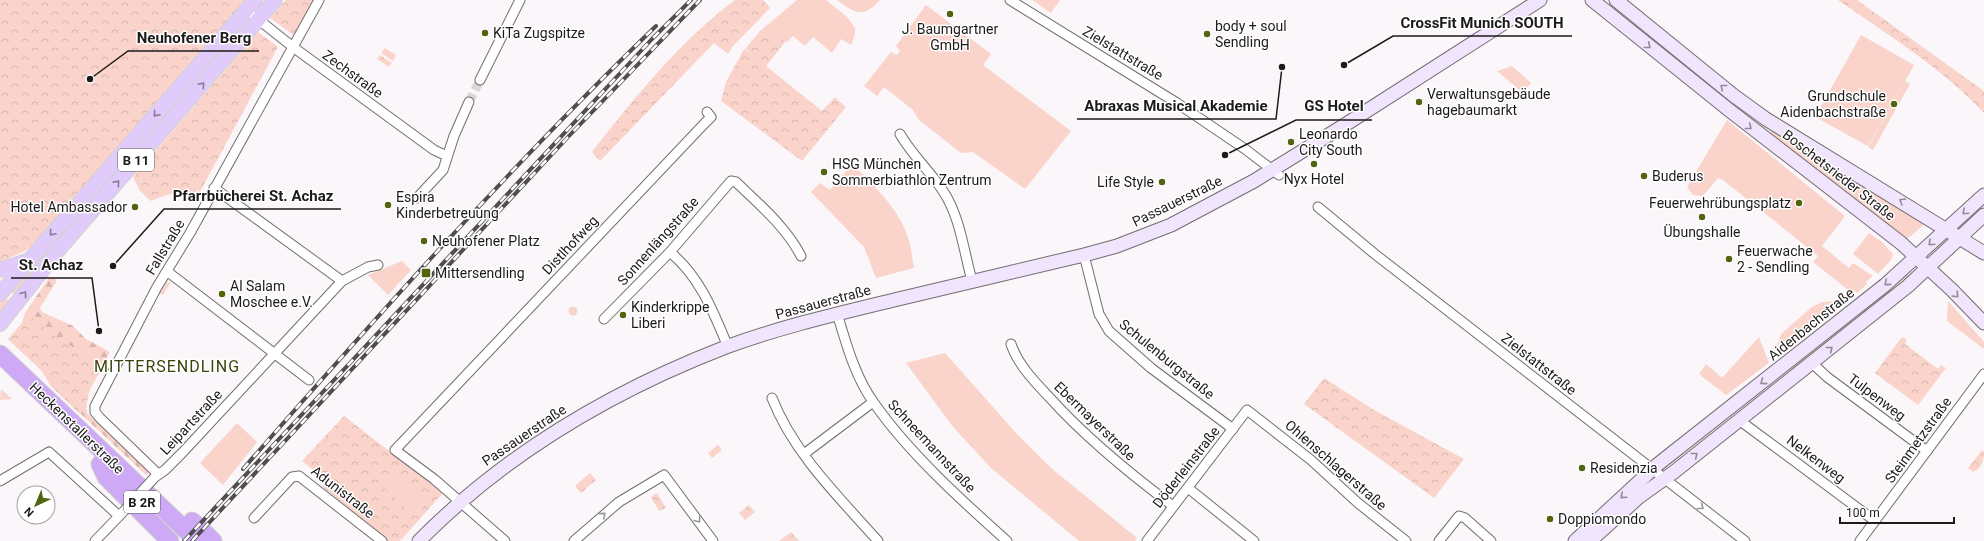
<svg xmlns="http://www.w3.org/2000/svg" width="1984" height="541" font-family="Roboto,sans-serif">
<defs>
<pattern id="forest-firs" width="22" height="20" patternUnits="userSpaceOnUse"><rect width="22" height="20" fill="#fad4cb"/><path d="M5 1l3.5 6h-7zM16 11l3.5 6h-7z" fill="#d6b5ae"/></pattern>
<pattern id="park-crowns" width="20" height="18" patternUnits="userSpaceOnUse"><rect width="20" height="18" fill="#fad4cb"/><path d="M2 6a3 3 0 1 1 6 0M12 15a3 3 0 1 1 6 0" fill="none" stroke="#d6b5ae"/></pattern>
</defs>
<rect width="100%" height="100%" fill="#faf6f9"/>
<!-- green -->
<g fill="#fad4cb">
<path d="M797,0H826L847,17L855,28V35L851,45L841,39L832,53L813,37L805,46L793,36L787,42L761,30Z"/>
<path d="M837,0H880C863,19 855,13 837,0Z"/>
<path d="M1032,0H1060L1051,13Z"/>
<path d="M926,5L991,54L983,65L1071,131L1025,189L973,152L961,153L918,119L913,110L884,87L877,96L864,86L891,52L897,55L900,51L896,46Z"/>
<path d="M1861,35L1914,65L1868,146L1815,117Z"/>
<path d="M1512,66L1531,83L1523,93L1497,71Z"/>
<path d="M1905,81L1910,84L1873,150L1868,147Z"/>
<path d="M1727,120L1845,216L1822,246L1849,268L1853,263L1873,276L1866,282L1867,284L1857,293L1854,290L1852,293L1813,262L1818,256L1723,180L1718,178L1703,196L1693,195L1687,187Z"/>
<path d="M1772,130L1928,221L1906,240L1767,138Z"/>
<path d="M119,164L124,169L18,297L9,290Z"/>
<path d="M852,164C871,182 899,209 907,235C911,245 912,257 914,268L876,278L864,247L811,192L820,183L830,190Z"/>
<path d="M1869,233L1882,242L1893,254L1891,260L1878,274L1853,254Z"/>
<path d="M402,261L411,270L388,295L368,275Z"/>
<path d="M1908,274L1910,277L1865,312L1864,311L1865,307Z"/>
<path d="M171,282L163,295L159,293L165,283Z"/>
<path d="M4,296L12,304L0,319V301Z"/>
<path d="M1833,301L1841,307L1779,355L1777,345L1781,334L1813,306L1823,302Z"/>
<path d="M1948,301L1984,342V349L1947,321Z"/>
<path d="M1849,319L1853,323L1794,371L1791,368Z"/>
<path d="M1759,337L1769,363L1726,395L1699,374L1706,364L1722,378Z"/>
<path d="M945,353L1016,433L1051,468L1137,538L1135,541H1079L991,468L953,427L906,363Z"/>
<path d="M237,423L257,442L223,485L200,463Z"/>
<path d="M390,473L424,505L414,516L379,484Z"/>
</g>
<!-- forest -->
<g fill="url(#forest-firs)">
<path d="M49,278L56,279V282L40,308L42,312L73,326L86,339L110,352C100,370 84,391 87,413L149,471L146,475L51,386L42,371L8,339L22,323L25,313Z"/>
<path d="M1,389L12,399L0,400Z"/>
</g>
<!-- park -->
<g fill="url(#park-crowns)" fill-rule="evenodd">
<path d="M0,0H247L44,236L25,251L0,262Z"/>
<path d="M286,0H316L295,36L270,18Z"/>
<path d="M735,0H763L770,8L733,46L728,54L714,43L600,161L592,152C636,96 677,44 735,0Z"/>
<path d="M1838,0H1857L1984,91V113C1942,68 1888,35 1838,0Z"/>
<path d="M761,30L786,41L766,66L822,111L835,97L846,107L802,161L721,101L726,82L744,49L755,57L745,49Z"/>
<path d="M258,32L278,47L194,203L178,191L151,201L140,191L133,177Z"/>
<path d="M385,48L396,55L393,61L381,53Z"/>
<path d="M380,55L392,63L389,67L377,59Z"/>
<circle cx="573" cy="311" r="4.5"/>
<path d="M25,313L62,341L104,364L89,391L86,407L80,414L51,386L42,371L8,339L22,323Z"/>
<path d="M1902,337L1907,340L1905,344L1938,369L1941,365L1946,368L1918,405L1875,373Z"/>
<path d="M1324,378L1374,410L1464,459L1434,498L1304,404Z"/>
<path d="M344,416L443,493L400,541H388L323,487V478L302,461ZM390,473L424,505L414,516L380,484Z"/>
<path d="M718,445L722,450L712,458L708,453Z"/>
<path d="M1982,450L1984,452C1984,460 1981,469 1973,472L1968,468Z"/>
<path d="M219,462H224V468L218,473L215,471V466Z"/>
<path d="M590,473L596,480L581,493L575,486Z"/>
<path d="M657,493L666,508L659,511L651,497Z"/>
<path d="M749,505L755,512L745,520L739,513Z"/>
<path d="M791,532L799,541H779Z"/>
</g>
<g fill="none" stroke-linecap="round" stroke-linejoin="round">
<!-- street-tunnel -->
<path stroke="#d9d5d8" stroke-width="9" stroke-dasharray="9 4.5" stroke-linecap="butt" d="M469,102L480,80"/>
<defs>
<g id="street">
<path d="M1010,0L1177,103L1245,149L1279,175"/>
<path d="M254,16L293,47L434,150L447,156"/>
<path d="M480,80L520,0"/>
<path d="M900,134C912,155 930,171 943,191C960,216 964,252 972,281"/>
<path d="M214,188L342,281"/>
<path d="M417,198L443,170L454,136L469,102"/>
<path d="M1318,207L1376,255L1745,541"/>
<path d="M670,252C700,277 713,311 728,347"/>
<path d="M1084,255L1099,314L1109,331L1151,368L1233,429"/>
<path d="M168,272L309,380"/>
<path d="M837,313C846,343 855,377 874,403C909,453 961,500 1007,541"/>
<path d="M604,319L670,252L731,181L736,182C759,204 786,227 801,256"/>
<path d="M1011,344C1018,365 1035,382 1050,398C1087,439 1129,473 1173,506"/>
<path d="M1812,363L1827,377L1927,451"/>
<path d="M772,398C794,454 839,497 878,541"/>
<path d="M1739,420L1875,521"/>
<path d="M804,454L873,402"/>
<path d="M158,474L100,418L95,412V406L157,287L190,233L319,0"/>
<path d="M155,477L165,470L183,452L342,281L368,267L378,265"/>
<path d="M0,481L49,452L119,516"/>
<path d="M1188,488L1254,541"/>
<path d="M254,518L292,477L299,476L382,541"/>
<path d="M95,541L123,512"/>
<path d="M505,541L434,479L395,450L704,124L711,117L707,112"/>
<path d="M574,541L619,502L664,475L713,541"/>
<path d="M1147,541L1247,410L1311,460L1358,503L1406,541"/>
<path d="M1439,541L1459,516L1465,518L1491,541"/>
<path d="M1860,541L1984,374"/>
</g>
<g id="secondary">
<path d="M1592,0L1729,110L1901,243L1952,290L1984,323"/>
<path d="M1616,0L1733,95L1766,119L1984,253"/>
<path d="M419,541C505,454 612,391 726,347C780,327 837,314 894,300C957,285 1021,270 1084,255L1117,246L1171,225L1254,181L1340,128L1540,0"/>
<path d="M1575,541L1657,465L1885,285L1984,195"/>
<path d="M1590,541L1639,497L1674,472L1908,286L1984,215"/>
</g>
<g id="primary">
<path d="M0,270L27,261"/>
<path d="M0,294L255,0"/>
<path d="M0,324L60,248L275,0"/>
</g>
<g id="highway">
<path d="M0,354L197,541"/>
<path d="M100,464L106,477L170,541"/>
<path d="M192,521L213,541"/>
</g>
</defs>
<!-- street casing -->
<use href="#street" stroke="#716e70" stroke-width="11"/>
<!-- secondary casing -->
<use href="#secondary" stroke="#716e70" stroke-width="15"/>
<!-- primary casing -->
<use href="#primary" stroke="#d2d1d1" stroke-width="16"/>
<!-- highway casing -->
<use href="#highway" stroke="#d2d1d1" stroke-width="19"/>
<!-- street -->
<use href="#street" stroke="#fff" stroke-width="9"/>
<!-- secondary -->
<use href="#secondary" stroke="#f0e5fc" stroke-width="13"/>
<!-- primary -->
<use href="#primary" stroke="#e1cbfa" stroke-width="14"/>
<!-- highway -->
<use href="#highway" stroke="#cda9f6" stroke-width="17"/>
<defs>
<g id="rail">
<path d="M243,469C376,317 511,166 656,26"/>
<path d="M184,541L652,39L691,0"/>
<path d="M192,541L568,137L700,0"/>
</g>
</defs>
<!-- rail casing -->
<use href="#rail" stroke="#4f4d4e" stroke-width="4"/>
<!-- rail -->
<use href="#rail" stroke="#fff" stroke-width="2.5" stroke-dasharray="8" stroke-linecap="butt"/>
<defs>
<path id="street-bridge" d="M124,511L154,478"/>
</defs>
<!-- street-bridge casing -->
<use href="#street-bridge" stroke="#716e70" stroke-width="11" stroke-linecap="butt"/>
<!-- street-bridge -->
<use href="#street-bridge" stroke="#fff" stroke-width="9"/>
</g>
<!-- one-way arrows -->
<defs><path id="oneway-chevron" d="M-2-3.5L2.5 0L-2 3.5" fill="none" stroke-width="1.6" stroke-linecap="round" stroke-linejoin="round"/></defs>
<g stroke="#918a97">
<use href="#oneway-chevron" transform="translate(1648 46) rotate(39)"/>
<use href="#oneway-chevron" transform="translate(1723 87) rotate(-141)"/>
<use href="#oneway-chevron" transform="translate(1749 127) rotate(38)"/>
<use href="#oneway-chevron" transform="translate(1902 201) rotate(-149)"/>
<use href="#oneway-chevron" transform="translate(1965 212) rotate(137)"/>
<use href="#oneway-chevron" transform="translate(1931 243) rotate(137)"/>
<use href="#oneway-chevron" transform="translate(1887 283) rotate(139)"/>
<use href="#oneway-chevron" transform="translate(1956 295) rotate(46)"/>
<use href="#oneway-chevron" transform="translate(1830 349) rotate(-38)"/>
<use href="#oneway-chevron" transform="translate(1763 382) rotate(143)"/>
<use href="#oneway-chevron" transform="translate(1695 455) rotate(-39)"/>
<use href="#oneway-chevron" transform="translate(1623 496) rotate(138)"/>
</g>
<g stroke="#887b96">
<use href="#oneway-chevron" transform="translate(202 85) rotate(-49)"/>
<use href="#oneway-chevron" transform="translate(156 114) rotate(131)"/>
<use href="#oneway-chevron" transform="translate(117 183) rotate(-49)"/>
<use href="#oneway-chevron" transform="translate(52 233) rotate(131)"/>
<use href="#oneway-chevron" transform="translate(24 294) rotate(-53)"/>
</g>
<g stroke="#999898">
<use href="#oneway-chevron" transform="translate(1701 507) rotate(38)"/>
<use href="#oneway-chevron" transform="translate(603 515) rotate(-41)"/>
<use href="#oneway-chevron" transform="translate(698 520) rotate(54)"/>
</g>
<!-- markers -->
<g fill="#52640d" stroke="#fff" stroke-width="1.5">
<circle cx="950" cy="14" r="4"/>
<circle cx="485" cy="33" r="4"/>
<circle cx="1207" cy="34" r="4"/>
<circle cx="1419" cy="102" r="4"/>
<circle cx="1894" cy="104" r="4"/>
<circle cx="1291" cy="142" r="4"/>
<circle cx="1314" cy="164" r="4"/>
<circle cx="824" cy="172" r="4"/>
<circle cx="1644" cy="176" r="4"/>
<circle cx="1162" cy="182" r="4"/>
<circle cx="1799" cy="203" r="4"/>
<circle cx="388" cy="205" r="4"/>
<circle cx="135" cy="207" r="4"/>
<circle cx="1702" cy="217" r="4"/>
<circle cx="424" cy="241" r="4"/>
<circle cx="1729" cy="259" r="4"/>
<rect x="421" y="268" width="10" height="10" rx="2"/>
<circle cx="222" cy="294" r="4"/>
<circle cx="623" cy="315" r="4"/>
<circle cx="1582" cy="468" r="4"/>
<circle cx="1550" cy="519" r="4"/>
</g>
<g text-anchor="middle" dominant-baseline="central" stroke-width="3" stroke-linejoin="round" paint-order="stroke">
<!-- shield labels -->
<g fill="#fff" stroke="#605f5f" stroke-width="1">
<rect x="118" y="149" width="36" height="22" rx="3"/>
<rect x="124" y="491" width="36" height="22" rx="3"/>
</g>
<g font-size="13" font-weight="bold" fill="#1c1a1b">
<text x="136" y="160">B 11</text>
<text x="142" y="502">B 2R</text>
</g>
<!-- poi labels -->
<g font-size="14" fill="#1c1a1b" stroke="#fff" text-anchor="start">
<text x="1215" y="26">body + soul<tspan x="1215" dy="16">Sendling</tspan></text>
<text x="950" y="29" text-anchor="middle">J. Baumgartner<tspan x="950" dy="16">GmbH</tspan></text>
<text x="493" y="33">KiTa Zugspitze</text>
<text x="1427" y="94">Verwaltunsgebäude<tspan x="1427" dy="16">hagebaumarkt</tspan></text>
<text x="1886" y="96" text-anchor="end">Grundschule<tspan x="1886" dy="16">Aidenbachstraße</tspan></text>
<text x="1299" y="134">Leonardo<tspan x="1299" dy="16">City South</tspan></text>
<text x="832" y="164">HSG München<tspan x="832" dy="16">Sommerbiathlon Zentrum</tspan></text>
<text x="1652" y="176">Buderus</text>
<text x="1314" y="179" text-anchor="middle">Nyx Hotel</text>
<text x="1154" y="182" text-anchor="end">Life Style</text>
<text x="396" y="197">Espira<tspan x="396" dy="16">Kinderbetreuung</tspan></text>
<text x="1791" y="203" text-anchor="end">Feuerwehrübungsplatz</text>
<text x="127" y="207" text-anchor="end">Hotel Ambassador</text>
<text x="1702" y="232" text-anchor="middle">Übungshalle</text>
<text x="432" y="241">Neuhofener Platz</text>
<text x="1737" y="251">Feuerwache<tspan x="1737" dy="16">2 - Sendling</tspan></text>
<text x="435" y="273">Mittersendling</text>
<text x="230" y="286">Al Salam<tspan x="230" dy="16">Moschee e.V.</tspan></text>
<text x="631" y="307">Kinderkrippe<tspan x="631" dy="16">Liberi</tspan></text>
<text x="1590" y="468">Residenzia</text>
<text x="1558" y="519">Doppiomondo</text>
</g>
<!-- street labels -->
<g font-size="14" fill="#1c1a1b" stroke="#fff">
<text transform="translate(1123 53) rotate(31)">Zielstattstraße</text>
<text transform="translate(353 74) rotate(36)">Zechstraße</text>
<text transform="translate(1839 175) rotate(38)">Boschetsrieder Straße</text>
<text transform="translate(1177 201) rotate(-26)">Passauerstraße</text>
<text transform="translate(658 241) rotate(-48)">Sonnenlängstraße</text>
<text transform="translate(570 245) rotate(-47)">Distlhofweg</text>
<text transform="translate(165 247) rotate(-59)">Fallstraße</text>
<text transform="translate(823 302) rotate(-15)">Passauerstraße</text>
<text transform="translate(1811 324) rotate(-39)">Aidenbachstraße</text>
<text transform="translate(1167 359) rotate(39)">Schulenburgstraße</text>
<text transform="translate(1539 364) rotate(38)">Zielstattstraße</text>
<text transform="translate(1877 397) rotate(37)">Tulpenweg</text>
<text transform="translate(1095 421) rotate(44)">Ebermayerstraße</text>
<text transform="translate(191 422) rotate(-47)">Leipartstraße</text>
<text transform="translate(77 428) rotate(44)">Heckenstallerstraße</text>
<text transform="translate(524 435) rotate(-34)">Passauerstraße</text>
<text transform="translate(1918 440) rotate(-54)">Steinmetzstraße</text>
<text transform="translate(932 446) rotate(47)">Schneemannstraße</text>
<text transform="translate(1816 459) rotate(37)">Nelkenweg</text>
<text transform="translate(1336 465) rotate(41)">Ohlenschlagerstraße</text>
<text transform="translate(1186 467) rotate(-52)">Döderleinstraße</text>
<text transform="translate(343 492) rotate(38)">Adunistraße</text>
</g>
<!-- quarter labels -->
<g font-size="16" letter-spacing="1" fill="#37440a" stroke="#fff">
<text x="167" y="366">MITTERSENDLING</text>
</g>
</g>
<!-- callouts -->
<path fill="none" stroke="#1c1a1b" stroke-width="1.5" d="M1344 65L1393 36H1572M90 79L128 51H259M1282 67L1276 119H1077M1225 155L1296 120H1372M113 266L164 209H341M99 331L92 278H11"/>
<g fill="#1c1a1b" stroke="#fff" stroke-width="1.5">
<circle cx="1344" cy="65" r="4"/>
<circle cx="90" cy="79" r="4"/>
<circle cx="1282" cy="67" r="4"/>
<circle cx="1225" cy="155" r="4"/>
<circle cx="113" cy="266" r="4"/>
<circle cx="99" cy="331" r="4"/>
</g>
<g font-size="15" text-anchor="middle" font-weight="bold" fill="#1c1a1b" stroke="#fff" stroke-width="3" stroke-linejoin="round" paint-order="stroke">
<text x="1482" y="28">CrossFit Munich SOUTH</text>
<text x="194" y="43">Neuhofener Berg</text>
<text x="1176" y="111">Abraxas Musical Akademie</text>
<text x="1334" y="111">GS Hotel</text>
<text x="253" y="201">Pfarrbücherei St. Achaz</text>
<text x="51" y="270">St. Achaz</text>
</g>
<!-- north arrow -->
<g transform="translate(36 505) rotate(224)"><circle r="19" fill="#ffffff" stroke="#a4a3a4"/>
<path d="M0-3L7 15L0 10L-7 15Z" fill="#52640d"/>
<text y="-6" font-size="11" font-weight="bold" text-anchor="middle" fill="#1c1a1b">N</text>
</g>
<!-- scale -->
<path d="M1840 517v6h114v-6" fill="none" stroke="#1c1a1b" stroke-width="2"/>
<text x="1846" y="517" font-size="12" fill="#1c1a1b" stroke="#ffffff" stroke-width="3" paint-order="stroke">100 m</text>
</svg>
